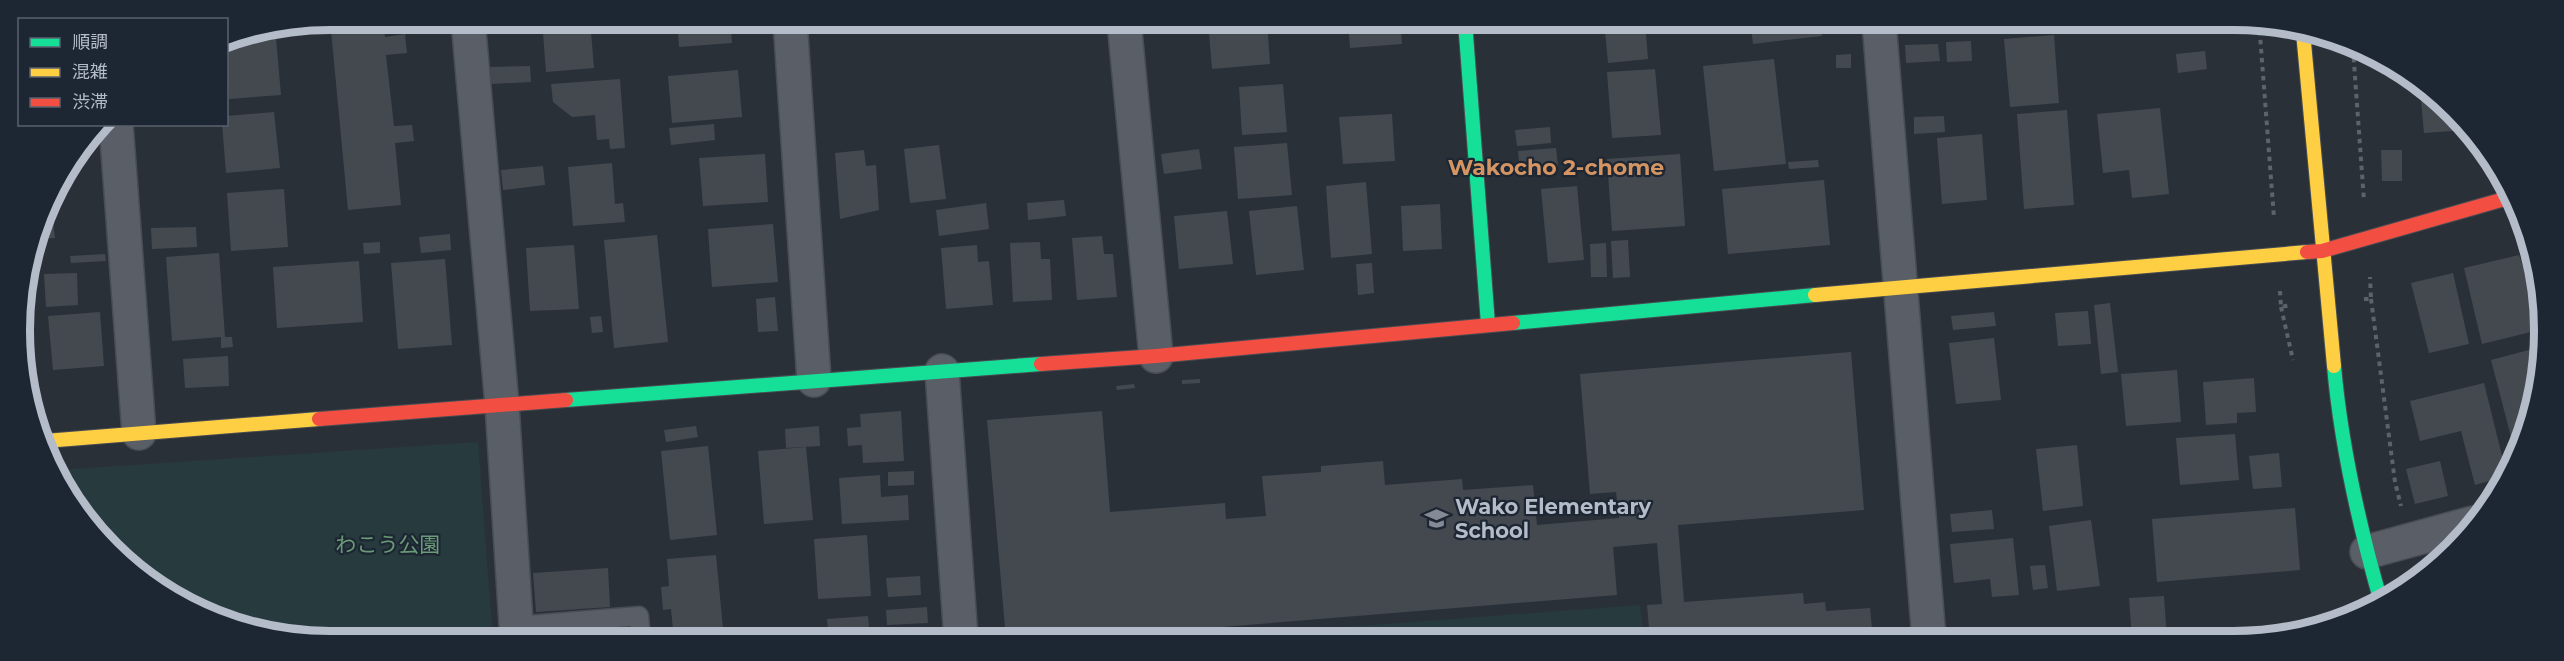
<svg xmlns="http://www.w3.org/2000/svg" width="2564" height="661" font-family="Montserrat,'Noto Sans JP',sans-serif">
<rect width="100%" height="100%" fill="#2a3038"/>
<!-- green -->
<g fill="#273a3e">
<path d="M478,442L493,639H290L175,600L84,520L59,470Z"/>
<path d="M1640,605L1644,639H1184Z"/>
</g>
<!-- building -->
<g fill="#444950">
<path d="M330,20H383L385,37L405,34L407,53L386,55L394,126L412,125L414,141L395,143L401,205L348,210Z"/>
<path d="M542,20H590L594,68L546,72Z"/>
<path d="M677,20H730L732,43L679,47Z"/>
<path d="M1208,21H1267L1270,64L1212,69Z"/>
<path d="M1348,21H1400L1402,44L1350,48Z"/>
<path d="M1604,21H1645L1648,59L1608,63Z"/>
<path d="M1750,21L1820,22L1822,36L1753,44Z"/>
<path d="M1937,22H1980V26L1938,30Z"/>
<path d="M2011,22H2029V23L2011,26Z"/>
<path d="M2054,35L2059,103L2010,107L2004,39Z"/>
<path d="M276,38L281,95L229,99L226,42Z"/>
<path d="M1971,41L1972,61L1947,62L1946,42Z"/>
<path d="M1938,44L1940,61L1906,63L1905,45Z"/>
<path d="M2205,51L2207,69L2178,73L2176,54Z"/>
<path d="M1851,54V68H1836V55Z"/>
<path d="M1774,59L1786,164L1714,171L1703,66Z"/>
<path d="M530,66L531,82L491,84L490,67Z"/>
<path d="M1655,69L1661,135L1612,138L1607,72Z"/>
<path d="M738,70L742,117L672,123L668,76Z"/>
<path d="M620,79L625,148L610,149L609,139L597,140L595,115L572,117L553,102L551,84Z"/>
<path d="M1283,84L1287,132L1242,135L1239,87Z"/>
<path d="M2420,89L2460,123L2467,130L2424,133Z"/>
<path d="M2160,108L2169,194L2132,198L2129,170L2103,173L2097,114Z"/>
<path d="M2067,110L2074,205L2024,209L2017,114Z"/>
<path d="M274,112L280,168L226,173L222,124H226V116Z"/>
<path d="M1392,114L1395,161L1343,164L1339,117Z"/>
<path d="M1944,116L1945,132L1914,134V117Z"/>
<path d="M714,124L715,140L671,145L669,128Z"/>
<path d="M1550,127L1551,143L1517,146L1515,130Z"/>
<path d="M1982,134L1987,200L1942,204L1937,138Z"/>
<path d="M1287,143L1292,195L1238,199L1234,147Z"/>
<path d="M939,145L946,199L910,203L904,149Z"/>
<path d="M1556,148L1558,167L1520,171L1518,151Z"/>
<path d="M1199,149L1202,169L1164,174L1161,154Z"/>
<path d="M864,150L866,166L876,165L879,210L840,219L835,153Z"/>
<path d="M2381,150H2402V181H2382Z"/>
<path d="M765,154L768,202L703,206L699,158Z"/>
<path d="M1680,154L1685,226L1612,231L1607,159Z"/>
<path d="M1818,160L1819,167L1789,169L1788,162Z"/>
<path d="M612,163L615,204L623,203L625,222L573,226L568,167Z"/>
<path d="M543,166L545,185L503,190L501,170Z"/>
<path d="M1824,180L1830,245L1728,254L1722,189Z"/>
<path d="M1366,182L1372,254L1331,258L1326,186Z"/>
<path d="M1577,186L1584,260L1548,263L1541,189Z"/>
<path d="M284,189L288,247L231,251L227,193Z"/>
<path d="M1064,200L1066,216L1028,220L1027,203Z"/>
<path d="M986,203L989,229L939,236L936,210Z"/>
<path d="M1440,204L1442,249L1403,251L1401,206Z"/>
<path d="M1297,206L1304,270L1256,275L1249,211Z"/>
<path d="M1227,211L1233,264L1179,269L1174,216Z"/>
<path d="M52,215L55,238L39,239L45,216Z"/>
<path d="M773,224L778,282L712,287L708,229Z"/>
<path d="M196,227L197,247L152,249L151,228Z"/>
<path d="M450,234L451,250L421,253L419,237Z"/>
<path d="M657,235L668,342L614,348L604,240Z"/>
<path d="M1102,236L1104,254H1113L1117,297L1077,300L1072,238Z"/>
<path d="M1628,240L1630,277L1613,278L1611,241Z"/>
<path d="M380,242V253L364,254L363,243Z"/>
<path d="M1040,242L1041,259H1050L1052,300L1013,302L1010,243Z"/>
<path d="M1606,243L1607,277H1591L1590,244Z"/>
<path d="M574,245L579,309L530,311L526,248Z"/>
<path d="M977,245L978,262L989,261L993,305L946,309L941,248Z"/>
<path d="M219,253L225,337H232L233,347L221,348V337L172,341L166,257Z"/>
<path d="M105,254L106,261L71,263L70,256Z"/>
<path d="M2519,255L2523,267L2535,265L2539,330L2482,344L2464,268Z"/>
<path d="M445,259L452,345L398,349L391,263Z"/>
<path d="M359,261L363,322L277,328L273,267Z"/>
<path d="M1372,263L1374,293L1358,295L1356,264Z"/>
<path d="M77,273L78,305L46,307L44,274Z"/>
<path d="M2453,273L2469,344L2429,353L2411,283Z"/>
<path d="M775,297L778,331L758,332L756,299Z"/>
<path d="M2110,303L2118,372L2101,374L2094,305Z"/>
<path d="M2088,311L2091,344L2058,346L2055,313Z"/>
<path d="M100,312L104,366L53,370L48,316Z"/>
<path d="M1994,312L1996,326L1953,330L1951,316Z"/>
<path d="M601,316L603,332L592,333L590,317Z"/>
<path d="M1994,338L2001,400L1956,404L1949,343Z"/>
<path d="M2540,347L2542,371L2516,456L2491,360Z"/>
<path d="M1851,352L1864,510L1678,525L1684,602L1803,593L1804,604L1825,602L1826,611L1870,608L1873,639H1650L1647,605L1662,604L1657,543L1613,547L1617,595L1073,639H1006L987,420L1102,411L1110,512L1225,503L1226,519L1266,516L1262,476L1321,472V466L1383,461L1385,485L1462,479L1463,490L1533,485L1537,525L1619,518L1616,492L1590,494L1580,374Z"/>
<path d="M228,356L229,386L185,388L183,359Z"/>
<path d="M2177,370L2181,422L2126,426L2121,374Z"/>
<path d="M2254,378L2256,412L2237,413V423L2206,425L2203,382Z"/>
<path d="M1200,379V383L1182,384V380Z"/>
<path d="M2484,383L2507,476L2475,485L2461,431L2420,441L2410,401Z"/>
<path d="M1134,384L1135,388L1117,390L1116,386Z"/>
<path d="M901,411L904,461L863,463L862,445L848,446L847,428L861,427L860,414Z"/>
<path d="M696,426L698,437L666,442L664,430Z"/>
<path d="M819,426L820,446L786,448L785,429Z"/>
<path d="M2235,434L2239,480L2180,485L2176,438Z"/>
<path d="M2077,445L2083,506L2043,511L2036,449Z"/>
<path d="M708,446L717,535L670,540L661,451Z"/>
<path d="M806,447L813,520L764,524L758,451Z"/>
<path d="M2279,453L2282,487L2253,489L2249,456Z"/>
<path d="M2440,461L2448,496L2415,504L2406,469Z"/>
<path d="M914,471V485L888,486V472Z"/>
<path d="M880,475L881,497L908,495L909,520L842,524L839,478Z"/>
<path d="M2295,508L2300,570L2157,582L2152,519Z"/>
<path d="M1992,510L1994,529L1952,532L1950,514Z"/>
<path d="M2091,520L2100,586L2057,591L2049,526Z"/>
<path d="M867,535L871,596L818,599L814,539Z"/>
<path d="M2013,538L2019,595L1992,597L1990,579L1954,583L1950,544Z"/>
<path d="M716,555L724,639H674L671,609L663,610L661,587L669,586L667,559Z"/>
<path d="M2045,565L2048,588L2033,590L2030,566Z"/>
<path d="M608,568L610,607L536,612L533,573Z"/>
<path d="M920,576L921,595L888,597L886,578Z"/>
<path d="M2164,596L2167,639H2132L2129,598Z"/>
<path d="M927,607L928,623L887,625L886,610Z"/>
<path d="M868,616L870,639H829L827,619Z"/>
</g>
<g fill="none" stroke-linecap="round" stroke-linejoin="round">
<defs>
<path id="lane" d="M516,626L639,616L641,639"/>
<g id="street">
<path d="M468,20L502,405L517,639"/>
<path d="M790,20L814,380"/>
<path d="M1124,21L1156,356"/>
<path d="M1879,22L1929,639"/>
<path d="M116,124L139,433"/>
<path d="M942,371L961,639"/>
<path d="M2367,552L2473,523"/>
</g>
<g id="fast">
<path d="M1465,21L1488,324"/>
<path d="M1513,323L1815,295"/>
<path d="M2334,366C2341,446 2359,525 2381,602"/>
<path d="M566,400L1041,364"/>
</g>
<g id="slow">
<path d="M2303,32L2334,366"/>
<path d="M1815,295L2307,252"/>
<path d="M45,441L319,419"/>
</g>
<g id="jam">
<path d="M2307,252L2322,251L2508,198"/>
<path d="M1041,364L1156,356L1513,323"/>
<path d="M319,419L566,400"/>
</g>
</defs>
<!-- lane casing -->
<use href="#lane" stroke="#484c53" stroke-width="21"/>
<!-- street casing -->
<use href="#street" stroke="#484c53" stroke-width="36"/>
<!-- fast casing -->
<use href="#fast" stroke="#484c53" stroke-width="16"/>
<!-- slow casing -->
<use href="#slow" stroke="#484c53" stroke-width="16"/>
<!-- jam casing -->
<use href="#jam" stroke="#484c53" stroke-width="16"/>
<!-- path -->
<g stroke="#5d636a" stroke-width="4" stroke-dasharray="4.5 4.5" stroke-linecap="butt">
<path d="M2259,22L2274,218"/>
<path d="M2353,49L2364,201"/>
<path d="M2280,291L2281,307L2291,305"/>
<path d="M2364,299H2371L2370,277"/>
<path d="M2371,299L2395,482L2401,506"/>
<path d="M2281,307L2293,360"/>
</g>
<!-- lane -->
<use href="#lane" stroke="#5a5e66" stroke-width="18"/>
<!-- street -->
<use href="#street" stroke="#5a5e66" stroke-width="33"/>
<!-- fast -->
<use href="#fast" stroke="#16e098" stroke-width="14"/>
<!-- slow -->
<use href="#slow" stroke="#ffcf43" stroke-width="14"/>
<!-- jam -->
<use href="#jam" stroke="#f24e42" stroke-width="14"/>
</g>
<!-- icons -->
<defs>
<symbol id="school-bare" viewBox="-9 -9 18 18"><path d="M0-5L7-2L0 1L-7-2ZM-4 1L0 2.5L4 1V4Q0 6-4 4Z" fill="#848b96" stroke="#1d2633" stroke-width="2.5" paint-order="stroke"/></symbol>
</defs>
<g fill-rule="evenodd">
<use href="#school-bare" x="1420" y="502" width="33" height="33"/>
</g>
<g text-anchor="middle" dominant-baseline="central" stroke-width="4.5" stroke-linejoin="round" paint-order="stroke">
<!-- poi labels -->
<g font-size="21" font-weight="bold" fill="#b4bcc9" stroke="#1d2633" text-anchor="start">
<text x="1455" y="506">Wako Elementary<tspan x="1455" dy="24">School</tspan></text>
</g>
<!-- park labels -->
<g font-size="21" fill="#6b9a76" stroke="#1d2633">
<text x="388" y="544">わこう公園</text>
</g>
<!-- neighbourhood labels -->
<g font-size="22" font-weight="bold" fill="#d59563" stroke="#1d2633">
<text x="1556" y="167">Wakocho 2-chome</text>
</g>
</g>
<!-- crop -->
<path d="M0 0H2564V661H0ZM330 30H2234A300 300 0 0 1 2534 330V331A300 300 0 0 1 2234 631H330A300 300 0 0 1 30 331V330A300 300 0 0 1 330 30Z" fill="#1d2633" fill-rule="evenodd"/>
<path fill="none" stroke="#b4bcc9" stroke-width="8" d="M330 30H2234A300 300 0 0 1 2534 330V331A300 300 0 0 1 2234 631H330A300 300 0 0 1 30 331V330A300 300 0 0 1 330 30Z"/>
<!-- legend -->
<rect x="18" y="18" width="210" height="108" fill="#1d2633" stroke="#59626f" stroke-width="1.5"/>
<rect x="30" y="38" width="30" height="9" fill="#16e098" stroke="#59626f" stroke-width="1.5"/>
<text x="72" y="48" font-size="18" fill="#b4bcc9">順調</text>
<rect x="30" y="68" width="30" height="9" fill="#ffcf43" stroke="#59626f" stroke-width="1.5"/>
<text x="72" y="78" font-size="18" fill="#b4bcc9">混雑</text>
<rect x="30" y="98" width="30" height="9" fill="#f24e42" stroke="#59626f" stroke-width="1.5"/>
<text x="72" y="108" font-size="18" fill="#b4bcc9">渋滞</text>
</svg>
